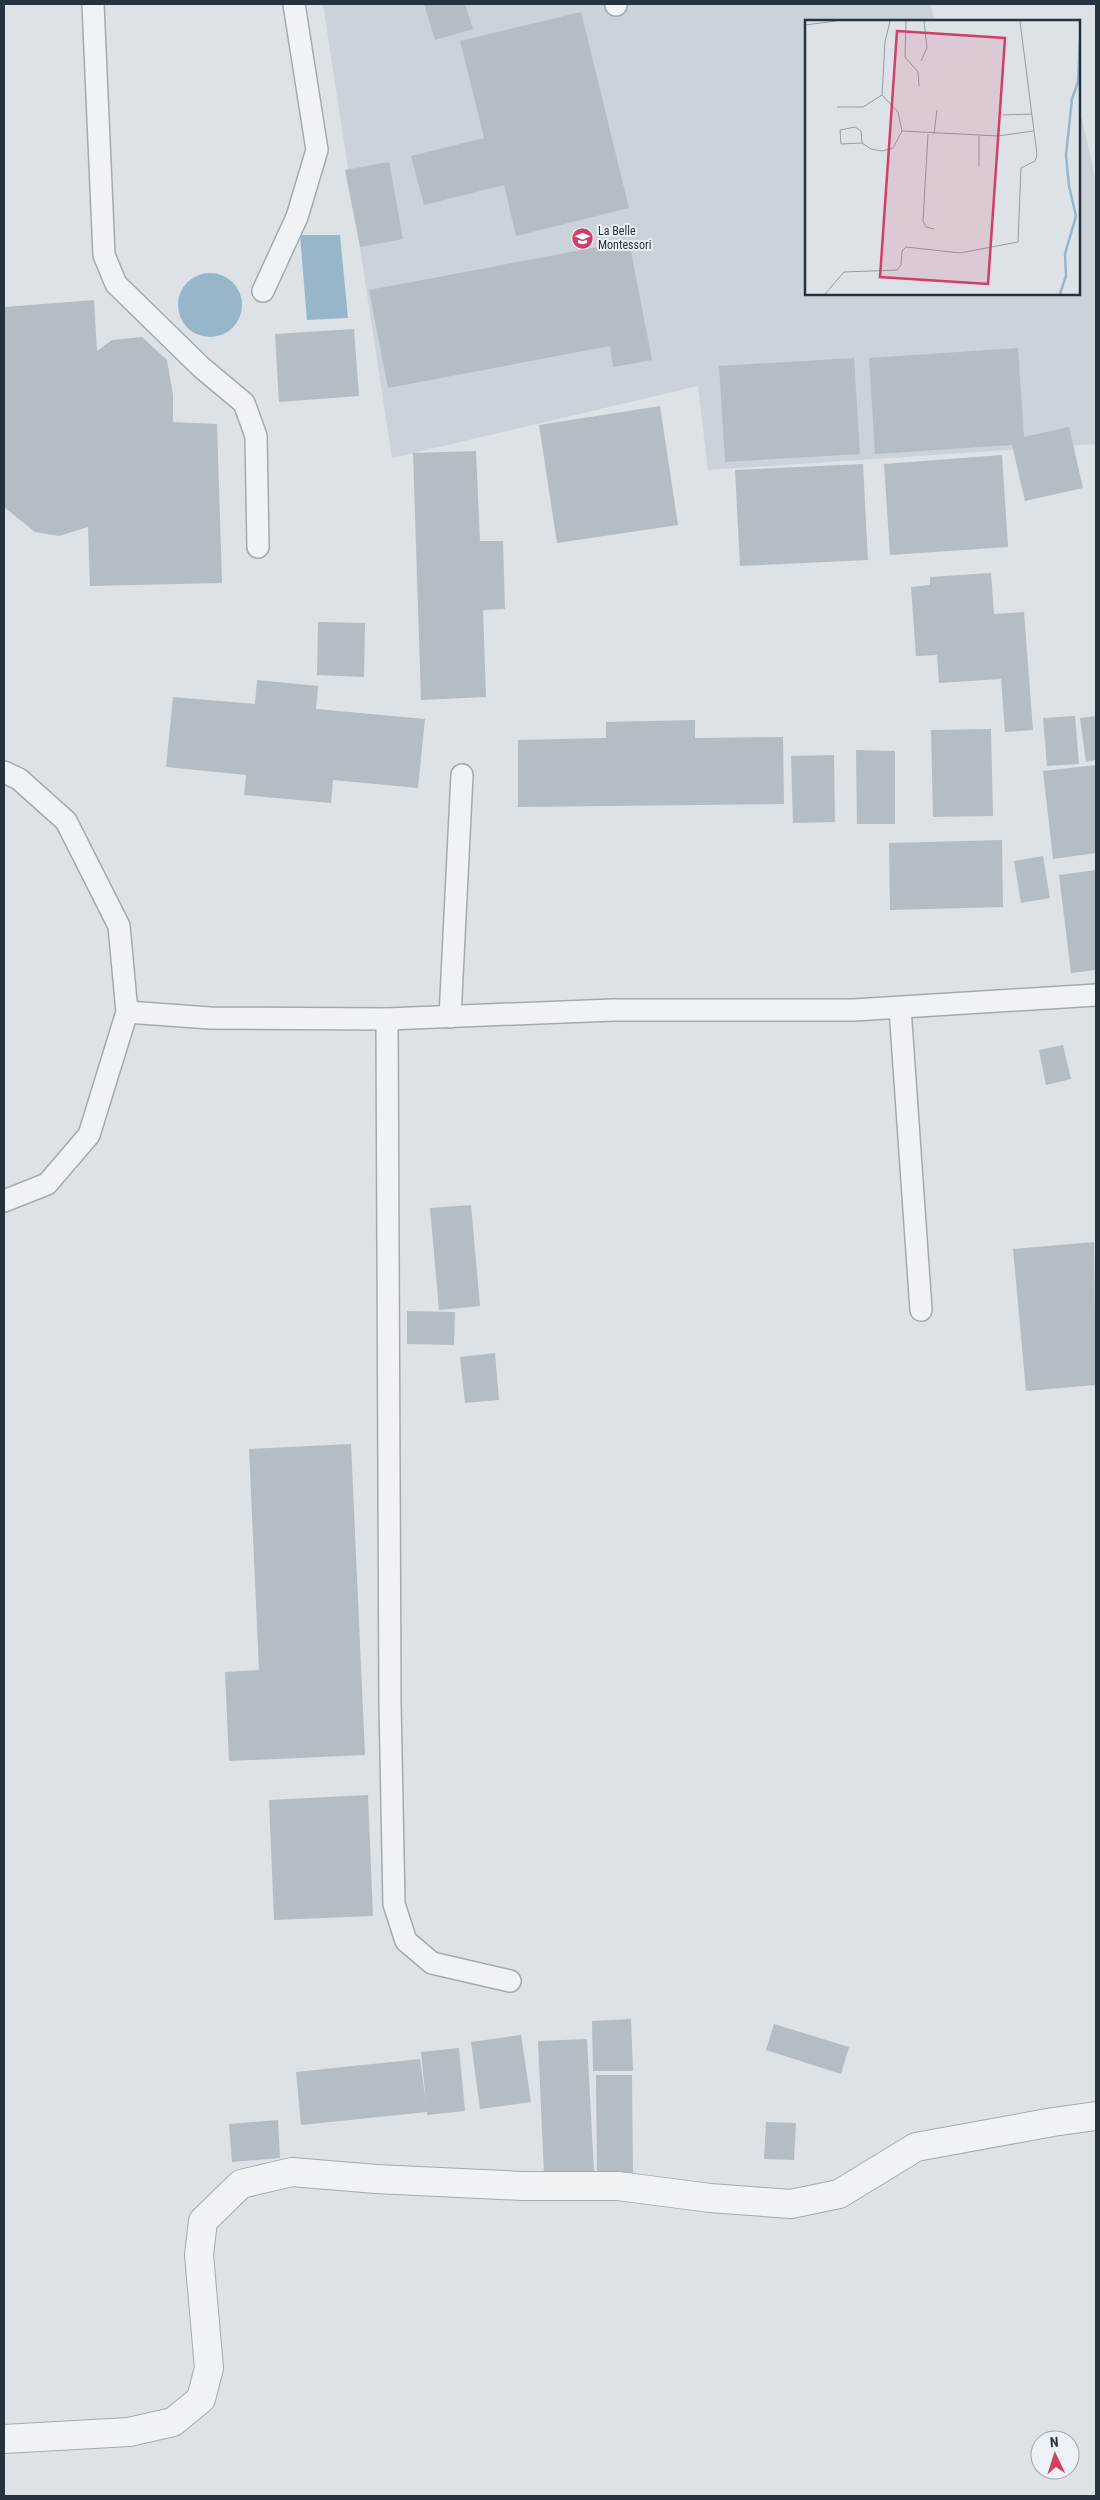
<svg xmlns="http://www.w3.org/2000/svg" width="1100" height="2500" font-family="'Roboto Condensed',sans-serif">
<rect width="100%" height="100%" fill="#dde2e7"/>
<!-- built -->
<path fill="#cbd2d9" d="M323,4H930L935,21H806V294H1079V119L1082,118L1096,182V444L708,470L698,386L392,458Z"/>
<!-- water -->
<g fill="#97b6c9">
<path d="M300,235H340L348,318L307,320Z"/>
<circle cx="210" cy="305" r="32"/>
</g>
<!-- building -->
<g fill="#b4bcc4">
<path d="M424,4H465L473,29L435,40Z"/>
<path d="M581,12L629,208L516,236L504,185L424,205L411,156L484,138L460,41Z"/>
<path d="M389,162L403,239L360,247L345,170Z"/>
<path d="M629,241L652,360L613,367L610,346L388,388L369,290Z"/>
<path d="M94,300L97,351L112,340L142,337L167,360L173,395V422L217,424L222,583L90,586L88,527L59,536L35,532L4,507V307Z"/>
<path d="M354,329L359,396L279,402L275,334Z"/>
<path d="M1018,348L1024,437L1069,427L1083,488L1025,501L1012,445L875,454L869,358Z"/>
<path d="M854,358L860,454L725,462L719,366Z"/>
<path d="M660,406L678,525L557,543L539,425Z"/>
<path d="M476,451L480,541H503L505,609L483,610L486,697L421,700L413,453Z"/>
<path d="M1002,455L1008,547L890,555L884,464Z"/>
<path d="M863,464L868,560L740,566L735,470Z"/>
<path d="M991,573L994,614L1024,612L1033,730L1005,732L1001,679L939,683L937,655L916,656L911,587L930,585V577Z"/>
<path d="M318,622L365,623L364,677L317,675Z"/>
<path d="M257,680L318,686L316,709L425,719L418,788L333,780L331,803L244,795L246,775L166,767L173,697L255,704Z"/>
<path d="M1075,716L1079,764L1047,766L1043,718Z"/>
<path d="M1096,716V760L1086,762L1080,718Z"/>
<path d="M695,720V738L783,737L784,804L518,807V740L606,738V722Z"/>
<path d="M991,729L993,816L933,817L931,730Z"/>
<path d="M856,750L895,751V824H857Z"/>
<path d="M834,755L835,822L793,823L791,756Z"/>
<path d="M1096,765V853L1053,859L1043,771Z"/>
<path d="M1002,840L1003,907L890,910L889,843Z"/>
<path d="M1043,856L1050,898L1021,903L1014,861Z"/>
<path d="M1096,870V970L1071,973L1059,875Z"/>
<path d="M1063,1045L1071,1079L1046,1085L1039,1050Z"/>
<path d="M471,1205L480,1306L439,1310L430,1208Z"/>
<path d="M1094,1242L1096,1385L1026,1391L1013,1249Z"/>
<path d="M407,1311L455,1312L454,1345L407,1344Z"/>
<path d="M495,1353L499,1400L465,1403L460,1357Z"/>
<path d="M351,1444L365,1755L229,1761L225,1672L259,1670L249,1449Z"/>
<path d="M368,1795L373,1916L274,1920L269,1800Z"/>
<path d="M631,2019L633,2071H593L592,2021Z"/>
<path d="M774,2024L849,2047L841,2074L766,2050Z"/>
<path d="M521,2035L531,2102L480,2109L471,2042Z"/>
<path d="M587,2039L594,2172L544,2174L538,2041Z"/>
<path d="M459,2048L465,2111L427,2115V2112L301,2125L296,2072L420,2059L426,2103L421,2052Z"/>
<path d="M596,2075H632L633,2177L597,2178Z"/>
<path d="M278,2120L280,2158L232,2162L229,2124Z"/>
<path d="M766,2122L796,2123L794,2160L764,2159Z"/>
</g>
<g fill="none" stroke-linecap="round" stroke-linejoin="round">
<defs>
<g id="lane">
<path d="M93,4L104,255L116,284L201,367L244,403L256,436L258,547"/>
<path d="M616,4V5"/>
<path d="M263,291L297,217L317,150L294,4"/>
<path d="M4,772L19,779L66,821L119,926L127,1012L210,1018L387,1019L613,1010H854L1096,995"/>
<path d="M900,1008L921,1310"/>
<path d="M450,1017L462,775"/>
<path d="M387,1019L390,1704L394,1904L406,1941L432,1963L510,1981"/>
<path d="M4,1201L47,1184L89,1135L127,1012"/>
</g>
<path id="street" d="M4,2439L129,2432L173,2422L201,2399L209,2368L199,2255L203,2221L241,2184L292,2172L376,2179L523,2186H618L710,2198L791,2204L839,2194L916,2147L1053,2122L1096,2116"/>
</defs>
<!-- lane casing -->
<use href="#lane" stroke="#a2aab1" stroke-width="24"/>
<!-- street casing -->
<use href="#street" stroke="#a2aab1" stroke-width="30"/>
<!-- lane -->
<use href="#lane" stroke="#f0f3f6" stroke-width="21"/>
<!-- street -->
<use href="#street" stroke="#f0f3f6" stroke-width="28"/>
</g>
<!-- icons -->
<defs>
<symbol id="school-disc" viewBox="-11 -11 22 22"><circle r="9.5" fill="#d13e68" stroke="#ecf1f5"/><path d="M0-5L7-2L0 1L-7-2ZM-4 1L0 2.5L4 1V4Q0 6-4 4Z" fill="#fff"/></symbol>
</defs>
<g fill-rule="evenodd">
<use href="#school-disc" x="570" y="226" width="25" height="25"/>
</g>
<g text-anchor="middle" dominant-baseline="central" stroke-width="4" stroke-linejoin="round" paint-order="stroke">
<!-- poi labels -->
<g font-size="12" fill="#26323e" stroke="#ecf1f5" text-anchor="start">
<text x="598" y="231">La Belle<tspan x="598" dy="14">Montessori</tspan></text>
</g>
</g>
<!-- overview -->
<g transform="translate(805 20)">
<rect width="275" height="275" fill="#dde2e7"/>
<path fill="none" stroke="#97b6c9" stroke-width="2.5" d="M255,274L261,256L260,234L271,196L264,166L261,135L267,79L273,62L275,20"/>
<path fill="none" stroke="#949ca3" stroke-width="1" d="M85,1L80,22L77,75L93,92L97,111L193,116L228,111M101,1L100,37L113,52L114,66M0,5L31,1M116,41L122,28L119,1M32,87H58L77,75M198,95L227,94M123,114L118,201L121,207L129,209M129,114L132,90M174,116V146M57,123L56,111L50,107L35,110L36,124L57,123L66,129L77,131L88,128L97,111M20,274L39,252L92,250L96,245L97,231L101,227L155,233L213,222L216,148L230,141L232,135L215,1"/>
<path fill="#d13e68" fill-opacity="0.15" stroke="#d13e68" stroke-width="2.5" d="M92,11L200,18L183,264L75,257Z"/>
<rect width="275" height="275" fill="none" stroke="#26323e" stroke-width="2.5"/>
</g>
<!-- border -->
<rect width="1100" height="2500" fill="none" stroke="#26323e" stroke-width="10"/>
<!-- north arrow -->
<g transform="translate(1055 2455) rotate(356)"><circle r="24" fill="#ecf1f5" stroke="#9da5ac"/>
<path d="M0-4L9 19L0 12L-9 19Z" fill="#d13e68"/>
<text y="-8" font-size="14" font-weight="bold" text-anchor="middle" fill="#26323e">N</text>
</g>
</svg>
